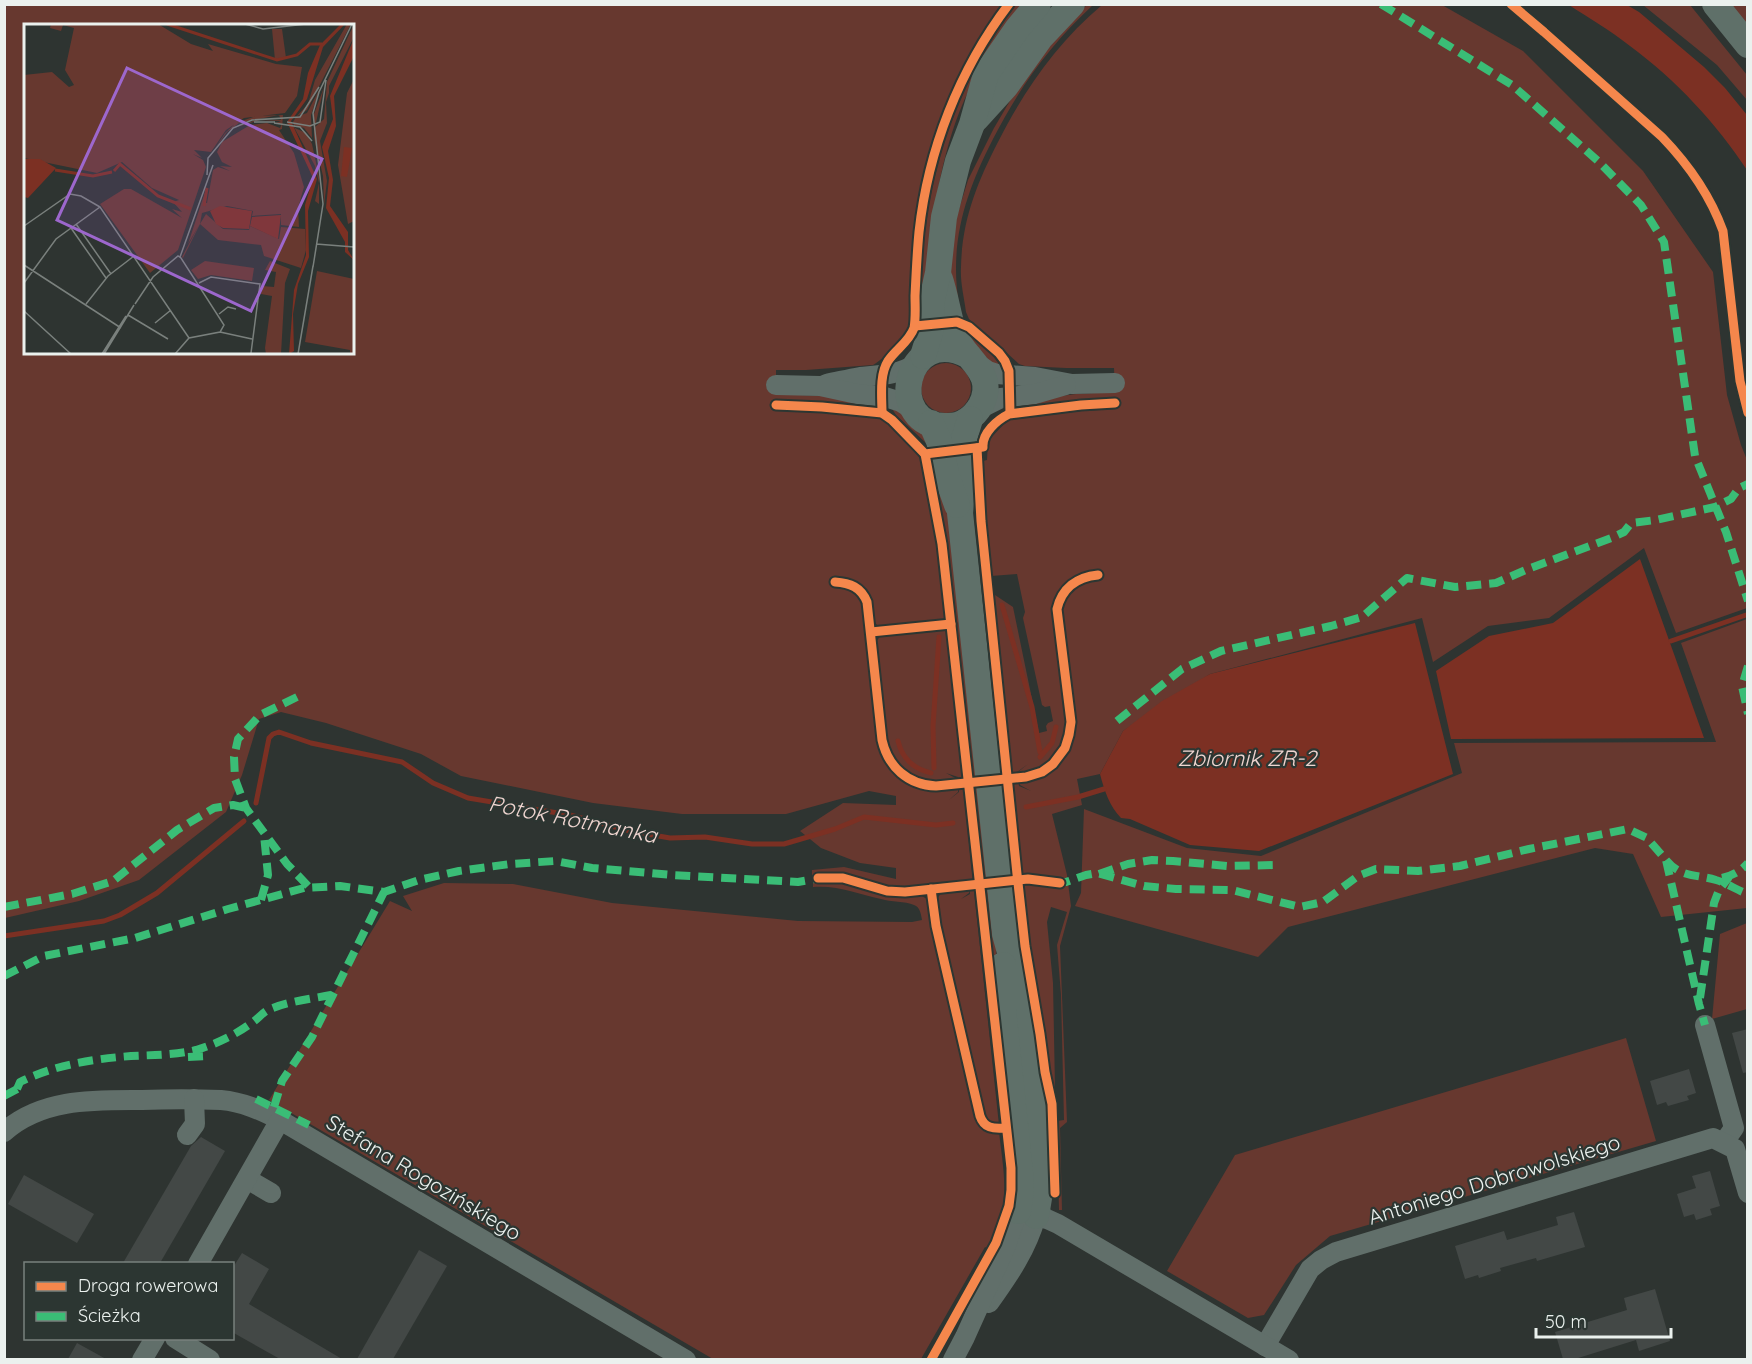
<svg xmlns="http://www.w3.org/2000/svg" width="1752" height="1364" font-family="Quicksand,sans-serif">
<rect width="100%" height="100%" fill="#2e3431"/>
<!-- green -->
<g fill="#67382f" fill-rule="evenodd">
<path d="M4,5H1001C952,74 923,149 914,233C911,253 910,273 910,293C910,304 912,319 908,329C904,339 882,360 873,365L806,370H776V394L823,396L865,404L776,399L775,410L841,414L878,418L887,423L915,450L921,460L934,526L945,620L879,627C873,622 873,617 872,610C869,588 855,580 834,579V585C849,587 860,589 865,606L880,744C886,769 907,790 934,790C942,790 950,789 958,789V792L949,800L959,792L958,777L946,773L957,779V782C921,785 893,780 886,739L876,642L881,635L946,628L999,1125L990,1124L983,1116L937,912L936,901L941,893L969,890V893L961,899L970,894L968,879H967L968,883L899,889L887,888L842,875H812V870L844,867L896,879V868L860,863L821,848L800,831L843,803L896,805V796L869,791L786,814H682L593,803L461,776L421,754L326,723L281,712L259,719L242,775L226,812L139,880L79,901L5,918ZM26,26H352V352H26Z"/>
<path d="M1016,5H1026C1010,28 987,55 974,80C937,149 932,231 921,308C922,280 922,252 926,225C937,144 967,69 1016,5Z"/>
<path d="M1087,5H1093C1049,46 1021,85 993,139C965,194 949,243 959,305L950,279L955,222L968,180L994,128L1024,77L1078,13Z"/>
<path d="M1102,5H1442L1523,51L1643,171L1713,272L1727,395L1741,445L1747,460V608L1676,633L1644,548L1549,618L1488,626L1433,662L1422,618L1210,674L1123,731L1100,774L1077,779L1082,805L1052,814L1067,875L1071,906L1060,946L1067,1122L1060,1128L1062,1210H1059L1057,1121L1064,1120L1061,995L1057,945L1067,912L1051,907L1047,922L1053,983L1055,1087L1054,1089L1049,1071L1044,1032L1025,914L992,593L1013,607L1039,733L1047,731L1046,726L1048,723L1053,721L1050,706L1045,707L1042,705L1023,618L1025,612L1017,574L991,576L984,513L983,461L987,460L988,441L1003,425L1010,420L1081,411L1115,409V398L1088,399L1028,405L1023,401L1076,394L1115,392L1114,368H1066L1025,366L1019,364L969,319L966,312C964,297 960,282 961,267C962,220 977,183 998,142C1025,89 1057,43 1102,5ZM1098,572V579C1082,580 1067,588 1062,604C1057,619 1062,636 1064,651C1067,674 1070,698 1073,721C1074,756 1052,776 1019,782L1020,785L1031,791L1019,786L1017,772L1028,764L1018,772L1019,775C1049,771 1066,752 1067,721C1064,700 1061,678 1058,657C1053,617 1044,578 1098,572Z"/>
<path d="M1643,5H1690L1747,75V100L1717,65Z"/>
<path d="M1727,5H1747V30Z"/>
<path d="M961,330C975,337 997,357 1002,370L997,369Z"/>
<circle cx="946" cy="388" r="25"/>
<path d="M897,405L924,430L926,443L896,415L891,407Z"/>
<path d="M935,470L950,519L996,944L998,1008L949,554Z"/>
<path d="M1747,619V908L1661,917L1633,854L1595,848L1288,927L1258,957L1075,906L1081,893L1084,809L1187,848L1261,856L1462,773L1454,743L1716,742L1681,643Z"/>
<path d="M819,882L845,883L881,893L904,896L920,895L927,899L976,1117C981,1128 988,1132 999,1132C1004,1176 1012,1206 987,1248L985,1247L921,1359H713L269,1100L390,901L412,911L403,896L444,883L513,884L612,903L798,921L912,922L922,920C921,914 920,907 914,905C905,901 891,902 881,899C858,894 838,885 813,887V883Z"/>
<path d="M1747,923V1009L1712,1019L1720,934Z"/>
<path d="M1626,1038L1656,1141L1330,1236L1296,1265L1264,1315L1248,1318L1167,1271L1235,1155Z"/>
</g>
<!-- water -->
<g fill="#7c3023">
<path d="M1569,5H1627L1639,12L1704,67L1725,88L1747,115V170C1716,123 1676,80 1630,46C1611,31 1589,18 1569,5Z"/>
<path d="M1640,559L1704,738L1451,739L1436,671L1489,636L1553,623Z"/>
<path d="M1415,623L1453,774L1259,851L1190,845L1130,819L1121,818C1110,807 1104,790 1100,774L1123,731L1162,701L1210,674Z"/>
</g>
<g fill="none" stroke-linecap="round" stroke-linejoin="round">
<!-- stream -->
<g stroke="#7c3023" stroke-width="5">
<path d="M1002,605L1032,707L1040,752"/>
<path d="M1671,641L1746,615"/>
<path d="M898,741C902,758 914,769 931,773"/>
<path d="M1040,757L1052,743L1056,727"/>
<path d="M934,768L933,726L939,637"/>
<path d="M256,803L269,738L273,734L279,732L311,743L402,762L433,783L468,798L570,815L630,831L670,838L705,837L752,844H784L835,829L864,817L936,825L953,823"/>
<path d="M1026,807L1078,797L1104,789"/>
<path d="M4,936L104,921L120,915L157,893L244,821"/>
</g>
</g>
<!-- building -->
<g fill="#434846">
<path d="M1748,1029V1072L1743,1073L1732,1033Z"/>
<path d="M1689,1069L1696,1093L1687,1096L1689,1100L1668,1106L1666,1102L1657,1105L1650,1081Z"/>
<path d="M201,1137L225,1151L160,1263H123L191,1146Z"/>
<path d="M1710,1171L1720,1206L1710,1209L1712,1215L1696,1220L1694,1214L1684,1217L1677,1194L1696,1188L1692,1176Z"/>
<path d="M24,1175L94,1214L77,1243L8,1204Z"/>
<path d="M1574,1212L1585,1247L1537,1261L1536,1258L1500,1268L1501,1271L1479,1278L1478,1275L1465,1279L1455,1246L1504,1231L1507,1240L1558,1225L1556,1217Z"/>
<path d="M419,1250L447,1266L393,1359H357Z"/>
<path d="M242,1253L269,1269L249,1304L342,1359H280L232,1332V1269Z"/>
<path d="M1655,1289L1670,1341L1639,1351L1636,1340L1575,1359H1563L1555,1332L1627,1310L1624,1298Z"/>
<path d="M77,1343L106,1359H68Z"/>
</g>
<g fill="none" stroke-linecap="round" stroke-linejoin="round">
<!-- minor -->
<g stroke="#616f6a" stroke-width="20">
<path d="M977,363L988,371L997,374L1035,377L1072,384L1115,383"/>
<path d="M826,384C837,382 848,379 860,377C880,375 898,375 916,364"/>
<path d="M776,385L820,386L857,394L885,397L901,402L915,411"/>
<path d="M979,409L1001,398L1035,394L1066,385"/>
<path d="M1705,1025L1734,1128L1724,1142"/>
<path d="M4,1132C42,1098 95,1100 142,1100C168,1099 195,1099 221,1100C243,1102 260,1110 280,1120"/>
<path d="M187,1135L195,1124L194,1099"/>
<path d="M247,1179L271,1193"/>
<path d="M198,1264L280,1120L686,1360"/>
<path d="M989,1303C1009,1275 1027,1249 1036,1216"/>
<path d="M175,1338L210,1360"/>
<path d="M1265,1346L1310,1269L1321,1260L1336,1252L1713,1138L1735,1149L1748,1193"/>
<path d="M142,1360L155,1338"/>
<path d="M953,1360L965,1337L1005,1248L1018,1211L1047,1219L1058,1224L1289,1360"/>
</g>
<!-- major -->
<g stroke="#5f7069" stroke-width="26">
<path d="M1715,4L1748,45"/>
<path d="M976,119L1006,86L1041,37L1072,4"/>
<path d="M940,279C946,297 948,315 954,333C963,359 998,372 981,405C974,417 962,426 948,426C883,429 904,321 969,356"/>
<path d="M923,356L930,333L932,299L938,273L944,217L958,161L972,124L986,74L1017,29L1038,4"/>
<path d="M970,419L964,439V475L960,513L1005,934L1018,981L1023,1012L1039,1164L1040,1192L1036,1216"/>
<path d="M931,423L939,441L947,477L957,505"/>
<path d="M1003,965V1009L1020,1172L1021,1190L1018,1211"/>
</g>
<!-- quiet -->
<g stroke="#3abd76" stroke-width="8" stroke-dasharray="15 8" stroke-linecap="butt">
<path d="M1381,4L1512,85L1598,161L1641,205L1664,242L1695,456L1726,532L1748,601"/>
<path d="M1748,666L1742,686L1748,714"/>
<path d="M297,697L260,715L238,739L234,757L235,779L246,808L287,864L310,888"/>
<path d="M1117,721L1182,669L1221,651L1331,626L1362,617L1407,578L1455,587L1496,583L1528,569L1611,538L1624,532L1631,523L1656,520L1715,507L1731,499L1739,488L1748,484"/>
<path d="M1666,860C1681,878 1696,874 1716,880C1727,883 1736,890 1748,894"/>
<path d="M1099,874L1128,864L1152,860L1173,861L1227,866L1277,865"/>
<path d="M1722,878C1732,876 1741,871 1748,863"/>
<path d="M1055,883L1066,882L1086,875L1097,873L1144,886L1176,889L1232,890L1300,907L1323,902L1358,876L1376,869L1418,871L1460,866L1529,849L1628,829L1647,838L1666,860L1699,1004L1705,1025"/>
<path d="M261,900L268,875L264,835"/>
<path d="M4,907L72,894L113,881L177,830L214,808L233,805L246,808"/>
<path d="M4,976L44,956L135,938L228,909L304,888L340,886L384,892L419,880L459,871L510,864L555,861L592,868L672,875L798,882L821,878"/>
<path d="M1700,998L1714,903L1719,890L1729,877"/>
<path d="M188,1057L208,1056"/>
<path d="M17,1089L20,1082C54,1065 93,1059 131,1056C153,1055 175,1055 196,1050C214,1045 235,1035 250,1024C257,1020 262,1013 268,1010C288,1001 311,999 331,995"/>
<path d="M4,1096L23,1086"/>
<path d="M256,1099L309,1125"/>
<path d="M274,1107L282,1081L312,1037L384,892"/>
</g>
<defs>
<g id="cycleway">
<path d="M1511,4L1544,32L1662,137C1689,165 1710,195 1723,231L1740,381L1748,413"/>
<path d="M915,326L957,322L969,327L999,353L1005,361L1009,371L1010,413"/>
<path d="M776,405L822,407L882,413L892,420L925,454L983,447C982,433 997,420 1009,414L1081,405L1115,403"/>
<path d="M882,413C882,398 879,375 888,361C896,349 909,342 914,328C916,317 915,307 915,296C916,275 917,253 919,232C928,150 959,70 1009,4"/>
<path d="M977,448L981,521L1017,874L1025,946L1040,1034L1045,1072L1052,1104L1055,1193"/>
<path d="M925,454L942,544L1011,1168V1190L1009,1206L996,1243L931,1360"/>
<path d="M835,582C850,583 861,587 867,602L882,740C888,767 908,785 936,786L1026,777L1042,772L1053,764L1065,748L1069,735L1071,722L1057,609C1062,588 1077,577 1098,575"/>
<path d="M871,632L951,624"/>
<path d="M818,878H843L887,891L905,892L1028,879L1060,883"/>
<path d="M931,889L936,926L980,1116C984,1128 993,1129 1005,1128"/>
</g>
</defs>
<!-- cycleway casing -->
<use href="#cycleway" stroke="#2c3632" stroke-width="13"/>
<!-- cycleway -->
<use href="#cycleway" stroke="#f5874c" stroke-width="9"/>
</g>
<g text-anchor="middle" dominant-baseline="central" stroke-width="4.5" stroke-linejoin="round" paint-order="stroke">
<!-- street labels -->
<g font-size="21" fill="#ebf1ee" stroke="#2c3632">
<text transform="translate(424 1177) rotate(31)">Stefana Rogozińskiego</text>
<text transform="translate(1494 1179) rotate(-17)">Antoniego Dobrowolskiego</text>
</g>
<!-- water labels -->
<g font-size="22" font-style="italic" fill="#efd5d0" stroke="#2c3632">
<text x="1247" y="758">Zbiornik ZR-2</text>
<text transform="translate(573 819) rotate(11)">Potok Rotmanka</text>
</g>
</g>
<!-- overview -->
<g transform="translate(24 24)">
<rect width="330" height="330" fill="#2e3431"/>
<path d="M27,0H134L167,20L189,27L184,20L252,40L278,43L273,72L261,89L220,94L202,106L187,128L170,126L178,134L169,130L179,136L182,143L154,226L126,249L76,180L100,165H107L158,194L148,185L158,188L149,178L155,176L128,164L98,138L73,149L0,134V51L28,48L45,63L50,61L41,46L50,4L39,1L37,7L26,4ZM323,0H327L283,86L272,93L283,89L296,64L287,91L288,114L280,104L271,101V104L282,109L288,120L295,153V180L291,177L295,159L291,142L271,105L269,98L272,93L284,80L291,56ZM330,0V13L305,62V69L302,78L303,99L296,117L303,157L300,181L299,152L290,114V90L300,63L291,103L300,95L303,58ZM248,5H258L262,34L251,36ZM330,55V197L324,200L314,141L323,69ZM255,91L215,99L203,108L190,126L201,109L212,99L232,92L258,91H259L258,105L255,106L270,129L280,163L274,184L275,203L257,201V190L228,192L229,187L203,182L178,189L176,200L182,190L199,205L225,206L226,202L255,215L257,203L281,205L282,226L277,244L240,232L237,221L194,216L176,200L159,234L158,233L175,201L164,220L183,162L181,179H183L189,146L194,143L206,147L196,142L208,143L198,138L193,128L198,118L226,101L243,99L256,104L258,100L252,99L257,97L236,96L210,104L232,96H257ZM181,237L230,244L228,257L187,251L174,255L167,246ZM246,237L266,245L261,259L257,330H242L241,324L248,272L237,270L238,262L250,263L252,248L241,246ZM293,247L330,255V330H326V326L281,318Z" fill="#67382f"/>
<path d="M317,0H321L299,23L283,75L267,97L293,155L284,187L285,233L274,260L269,290L270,327L265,330L270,266L282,231L281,181L289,154L263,98L279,75L284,49L296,21ZM330,14V32L310,72L312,102L304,127L309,156L306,182L324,208V226L330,236L321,228V218L302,184L305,154L298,123L309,95L306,72ZM320,123L328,124L323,153L317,152ZM0,135H16L32,144L4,174L0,173ZM196,182L228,187L225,205L199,204L192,200L186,187ZM257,191L254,215L226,202L228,193Z" fill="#7c3023"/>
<path fill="none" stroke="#7c3023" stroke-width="3" d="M143,0L253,36L273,31L286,20H298M31,146L69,152L88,148M90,147L96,140L134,172L167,185M180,182L183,164"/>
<path fill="none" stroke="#7a807d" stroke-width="1.5" d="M221,0L239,5L282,0M230,98H251M263,98L286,102L296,98L302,56M250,99L276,103L288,117M183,151L184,134L209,104L228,96L276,93L295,63M52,200L87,250M0,202L46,170L57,172L76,183M47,204L82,254M292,220L330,223M156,233L189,141M0,241L97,304M289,243L299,180L289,89L295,68L328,0M0,259L32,215L76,183L165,314M175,259L187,253L236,260L227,329M62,280L84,252L110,232M111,280L129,253L154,232L157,234L200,301L196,308L165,314L151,330M0,287L47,330M195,290L204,283L212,285M104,291L144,315M131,299L147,286M196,308L228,315M78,330L102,292M80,330L110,281M274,330L289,242"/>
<path fill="#9d67cd" fill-opacity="0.15" stroke="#9d67cd" stroke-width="3" d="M103,44L298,135L227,287L33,196Z"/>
<rect width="330" height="330" fill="none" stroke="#ebf1ee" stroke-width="3"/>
</g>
<!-- border -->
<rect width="1752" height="1364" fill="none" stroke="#ebf1ee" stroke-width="12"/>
<!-- legend -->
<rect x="24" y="1262" width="210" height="78" fill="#2c3632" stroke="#78817d" stroke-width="1.5"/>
<rect x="36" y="1282" width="30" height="9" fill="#f5874c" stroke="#78817d" stroke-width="1.5"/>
<text x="78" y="1292" font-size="18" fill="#ebf1ee">Droga rowerowa</text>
<rect x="36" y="1312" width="30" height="9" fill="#3abd76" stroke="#78817d" stroke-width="1.5"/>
<text x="78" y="1322" font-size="18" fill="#ebf1ee">Ścieżka</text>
<!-- scale -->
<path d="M1536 1328v9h135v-9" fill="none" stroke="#ebf1ee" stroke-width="3"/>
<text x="1545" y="1328" font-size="18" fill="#ebf1ee" stroke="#2c3632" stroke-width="4.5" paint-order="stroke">50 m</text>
</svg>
